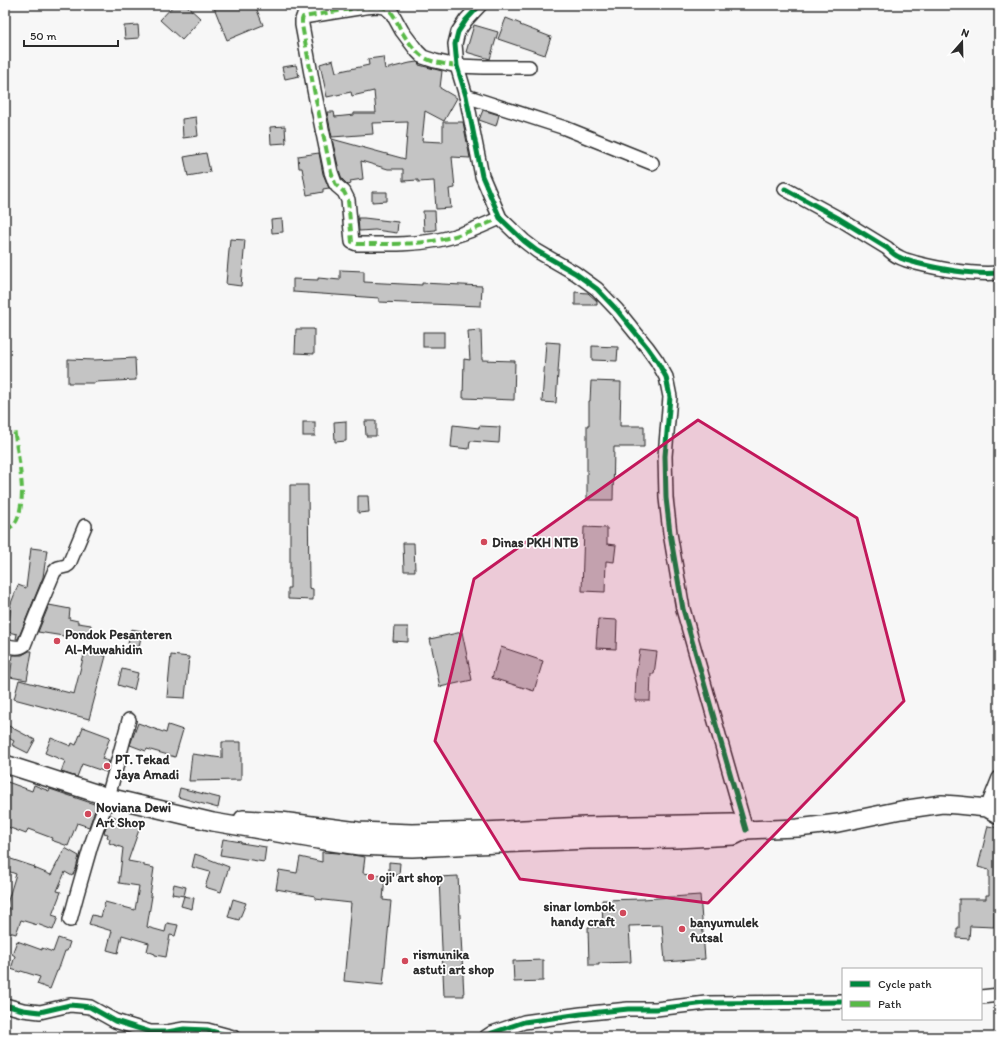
<svg xmlns="http://www.w3.org/2000/svg" width="1004" height="1042" font-family="Itim,sans-serif">
<rect width="100%" height="100%" fill="#f7f7f7"/>
<filter id="ink" filterUnits="userSpaceOnUse"><feTurbulence type="fractalNoise" baseFrequency=".025" numOctaves="2"/><feDisplacementMap in="SourceGraphic" scale="8" xChannelSelector="R" yChannelSelector="G"/><feConvolveMatrix kernelMatrix="1 2 1 2 8 2 1 2 1" color-interpolation-filters="sRGB"/></filter>
<g filter="url(#ink)">
<!-- building -->
<g fill="#c4c4c4" stroke="#2b2b2b">
<path d="M174,5H186L201,19L182,40L160,20Z"/>
<path d="M213,5H255L263,25L227,40Z"/>
<path d="M506,18L521,24L520,25L551,37L545,55L498,39Z"/>
<path d="M138,25L139,38L125,39L124,26Z"/>
<path d="M474,25L498,32L490,59L466,52Z"/>
<path d="M383,57L385,69L410,63L417,62L419,64V65L442,71L440,88L457,98L444,121L425,111L422,141L443,142V122H463L470,158L452,157L455,188L449,189L451,208L436,209L434,181L418,182V180L403,181V169H388L361,161L363,179L350,181L351,184L348,185L342,179L339,170L332,139L405,159L408,122L372,123L373,134L332,137L327,112H334L335,117L354,115V113H376L374,91L352,96L351,92L327,97L320,64L333,60L336,72L369,65L368,59Z"/>
<path d="M296,65L299,76L285,79L282,67Z"/>
<path d="M483,110L499,115L496,126L479,120Z"/>
<path d="M196,117L198,136L183,138L182,119Z"/>
<path d="M285,126L286,143L271,144L270,127Z"/>
<path d="M206,153L210,172L188,176L184,157Z"/>
<path d="M319,153L323,174L329,188L323,189V192L307,195L302,168H299L298,156Z"/>
<path d="M372,192H387V201L372,202Z"/>
<path d="M423,211H435L436,230L424,231Z"/>
<path d="M358,218H364L398,222L397,233L375,230L359,231Z"/>
<path d="M282,219L283,232L272,233L271,220Z"/>
<path d="M230,239L245,240L241,286L226,284Z"/>
<path d="M340,270L364,271V282L422,285V283L482,286L481,306L379,302V298L293,292V279L318,280V278L340,280Z"/>
<path d="M575,292L588,293L597,301V305H575Z"/>
<path d="M296,329H314V354L295,353Z"/>
<path d="M481,330L482,360L515,361L514,400L463,398L464,359L470,360L468,331Z"/>
<rect x="423" y="332" width="21" height="15"/>
<path d="M546,342L560,343L556,403L542,402Z"/>
<path d="M592,346L618,347L617,361L592,360Z"/>
<path d="M135,358L136,380L95,382V383H68V359L94,360Z"/>
<path d="M591,381L621,382L620,426H644V447H614L613,500H587V425H589V401H590Z"/>
<path d="M346,421V441L335,442L334,422Z"/>
<path d="M365,421H376V436H366Z"/>
<rect x="303" y="422" width="12" height="14"/>
<path d="M453,425L479,428V426L500,427L499,443L470,441L469,449L451,447Z"/>
<path d="M290,485H308L309,588L313,589V600L288,599V588H290Z"/>
<path d="M358,496H368L369,512L358,513Z"/>
<path d="M584,527L607,528V544L616,545L614,562L606,561L605,592L582,591Z"/>
<path d="M403,543H414L415,571H404Z"/>
<path d="M31,548L47,550L43,577L18,639H16L17,634L8,632L11,606H10L18,585L26,588Z"/>
<path d="M49,605L70,609L69,619L78,621V623L91,625L89,640L38,632Z"/>
<path d="M598,619L617,620L616,649L596,648Z"/>
<path d="M394,627H408V642L393,641Z"/>
<path d="M131,629L142,631L139,647L128,644Z"/>
<path d="M462,632L472,680L440,687L430,639Z"/>
<path d="M501,647L543,661L534,691L492,678Z"/>
<path d="M640,650L657,652L654,674H651L650,701H635L636,674Z"/>
<path d="M29,651H32L27,680L10,677L13,655H22Z"/>
<path d="M85,651L106,656L89,719L14,699L19,680L74,694Z"/>
<path d="M171,655L189,657L185,698L167,697Z"/>
<path d="M122,669L138,673L134,690L118,685Z"/>
<path d="M138,723L166,733L168,725L183,730L175,757L147,749L146,751L130,745Z"/>
<path d="M5,724L35,740L28,753L12,745L14,741L5,736Z"/>
<path d="M83,727L110,737L102,759L109,761L106,772L82,764L77,777L61,772L65,761L45,753L51,738L71,746L72,743L76,745Z"/>
<path d="M222,742H241V780L189,781L192,754L222,758Z"/>
<path d="M5,781L32,791L34,785L49,791L50,789L97,805L89,827L77,823L68,846L51,840L52,838L28,829L26,834L5,826Z"/>
<path d="M180,788L220,798L218,808L178,797Z"/>
<path d="M110,815L140,827L128,861L144,864V866L154,868L150,896H152L147,927L165,932L167,923L178,925L175,936L170,935L166,957L155,955V954L147,951L149,943L122,935L118,953L107,950L112,931L89,924L92,915L101,917L105,902L135,910L139,886L119,883L123,848L109,843L110,839L107,837L108,834L104,833Z"/>
<path d="M988,826L999,828V911L994,910V927L970,926L969,939L957,938V928H959V899H986V895H989V870L978,867Z"/>
<path d="M223,839L241,842V843L266,847L264,862L220,855Z"/>
<path d="M65,848L79,856L76,869L72,876L65,872L57,891L61,892L52,915L58,917L53,930L37,924V925L21,920L16,934L5,931V923L9,908L6,907L16,874L5,870V857L35,867L34,868L51,875Z"/>
<path d="M322,852L340,853L365,857L363,873L385,876L383,900L391,901L383,985L344,981L351,903L315,899V896L276,889L279,870L297,873L300,857L322,862Z"/>
<path d="M195,854L201,856L229,867L221,892L205,887L210,872L192,867Z"/>
<path d="M389,862L400,863L399,875H389Z"/>
<path d="M458,876L464,996H444L439,877Z"/>
<path d="M174,884L186,887L184,896L172,894Z"/>
<path d="M700,895L705,959L665,962L662,925L629,926L631,962L599,963V965H589L588,927H603L602,900L643,899Z"/>
<path d="M184,896L194,898L192,909L181,906Z"/>
<path d="M233,899L246,903L239,920L228,917Z"/>
<path d="M58,938L70,942L67,951H65L58,971H57L50,989L37,984L40,977L21,971L20,972L11,969L15,956L12,954L17,941L42,950V948L53,952Z"/>
<path d="M543,960V981L514,982L513,961Z"/>
</g>
<g fill="none" stroke-linecap="round" stroke-linejoin="round">
<defs>
<g id="minor">
<path d="M480,5L466,20L458,32L455,44L457,66L466,96L482,176L500,218L524,241L537,251L575,273L597,289L617,310L647,347L657,361L666,377L670,397L665,456L666,498L670,533L683,609L746,830"/>
<path d="M466,96L565,128L652,163"/>
<path d="M785,189L838,218L887,248C890,251 894,255 899,257C904,260 910,261 916,263C940,269 974,275 999,273"/>
<path d="M500,218C480,227 460,236 438,240C411,245 384,244 357,244L352,242L348,200L344,192L337,186L335,183L331,172L314,90L302,25V20L303,17L365,7L377,6L385,7L392,13L402,31L417,51L423,57L435,61L457,66L483,67H529"/>
<path d="M5,645C11,647 19,649 24,645L43,598L54,572L58,568L66,566L69,564L85,526"/>
<path d="M987,808L999,778"/>
<path d="M70,920L77,894L91,845L108,797L129,720"/>
<path d="M981,997L999,995"/>
<path d="M5,1005L23,1010L40,1012L70,1005L81,1006L90,1007L115,1021L150,1032H167L184,1029L207,1030L233,1037"/>
<path d="M486,1037L492,1033L524,1022L581,1014L628,1009H656L706,1003L843,1002"/>
</g>
<g id="major">
<path d="M5,764L108,797L213,822L318,840L359,846L381,847L412,848L588,840L676,839L734,836L746,830L798,828L838,823L901,810L942,804L957,805L987,808L999,815"/>
<path d="M243,819L281,821L358,831L412,833L483,831L585,826L732,823L746,830"/>
</g>
</defs>
<!-- minor casing -->
<use href="#minor" stroke="#2b2b2b" stroke-width="16"/>
<!-- major casing -->
<use href="#major" stroke="#2b2b2b" stroke-width="20"/>
<!-- minor -->
<use href="#minor" stroke="#fff" stroke-width="13"/>
<!-- major -->
<use href="#major" stroke="#fff" stroke-width="17"/>
<!-- quiet -->
<g stroke="#58b947" stroke-width="4" stroke-dasharray="8 4" stroke-linecap="butt">
<path d="M457,66C446,64 431,63 422,56C414,50 407,40 402,32C397,24 395,12 385,8C374,3 318,15 303,17L302,20V25L314,90L331,172L335,183L337,186L344,192L348,200L352,242L357,244C384,244 411,245 438,240C460,236 480,227 500,218"/>
<path d="M5,528C20,530 22,501 22,490C21,470 17,449 14,429"/>
</g>
<defs>
<g id="cycleway">
<path d="M480,5L466,20L458,32L455,44L457,66L466,96L482,176L500,218L524,241L537,251L575,273L597,289L617,310L647,347L657,361L666,377L670,397L665,456L666,498L670,533L683,609L746,830"/>
<path d="M785,189L838,218L887,248C890,251 894,255 899,257C904,260 910,261 916,263C940,269 974,275 999,273"/>
<path d="M5,1005L23,1010L40,1012L70,1005L81,1006L90,1007L115,1021L150,1032H167L184,1029L207,1030L233,1037"/>
<path d="M486,1037L492,1033L524,1022L581,1014L628,1009H656L706,1003L843,1002"/>
</g>
</defs>
<!-- cycleway casing -->
<use href="#cycleway" stroke="#fff" stroke-width="8"/>
<!-- cycleway -->
<use href="#cycleway" stroke="#00873e" stroke-width="5"/>
</g>
</g>
<!-- marked area -->
<path fill="#c2185b" fill-opacity="0.2" stroke="#c2185b" stroke-width="3" stroke-linejoin="round" d="M698,420L857,518L904,701L708,903L520,879L435,741L474,579Z"/>
<!-- markers -->
<g fill="#d1495b" stroke="#fff" stroke-width="1.5">
<circle cx="484" cy="542" r="4"/>
<circle cx="57" cy="641" r="4"/>
<circle cx="107" cy="766" r="4"/>
<circle cx="88" cy="814" r="4"/>
<circle cx="371" cy="877" r="4"/>
<circle cx="623" cy="913" r="4"/>
<circle cx="682" cy="929" r="4"/>
<circle cx="405" cy="961" r="4"/>
</g>
<g text-anchor="middle" dominant-baseline="central" stroke-width="3.5" stroke-linejoin="round" paint-order="stroke">
<!-- poi labels -->
<g font-size="13" font-weight="bold" fill="#2b2b2b" stroke="#fff" text-anchor="start">
<text x="492" y="542">Dinas PKH NTB</text>
<text x="65" y="634">Pondok Pesanteren<tspan x="65" dy="15">Al-Muwahidin</tspan></text>
<text x="115" y="759">PT. Tekad<tspan x="115" dy="15">Jaya Amadi</tspan></text>
<text x="96" y="807">Noviana Dewi<tspan x="96" dy="15">Art Shop</tspan></text>
<text x="379" y="877">oji' art shop</text>
<text x="615" y="906" text-anchor="end">sinar lombok<tspan x="615" dy="15">handy craft</tspan></text>
<text x="690" y="922">banyumulek<tspan x="690" dy="15">futsal</tspan></text>
<text x="413" y="954">rismunika<tspan x="413" dy="15">astuti art shop</tspan></text>
</g>
</g>
<!-- margin -->
<rect width="1004" height="1042" fill="none" stroke="#fff" stroke-width="20"/>
<rect x="10" y="10" width="984" height="1022" fill="none" stroke="#2b2b2b" stroke-width="1.5" filter="url(#ink)"/>
<!-- legend -->
<rect x="842" y="968" width="140" height="52" fill="#ffffff" stroke="#aaaaaa"/>
<rect x="850" y="981" width="20" height="6" fill="#00873e" stroke="#aaaaaa"/>
<text x="878" y="988" font-size="12" fill="#2b2b2b">Cycle path</text>
<rect x="850" y="1001" width="20" height="6" fill="#58b947" stroke="#aaaaaa"/>
<text x="878" y="1008" font-size="12" fill="#2b2b2b">Path</text>
<!-- north arrow -->
<g transform="translate(962 42) rotate(20)" stroke="#ffffff" stroke-width="3" paint-order="stroke">
<path d="M0-3L7 15L0 10L-7 15Z" fill="#2b2b2b"/>
<text y="-6" font-size="11" font-weight="bold" text-anchor="middle" fill="#2b2b2b">N</text>
</g>
<!-- scale -->
<path d="M24 40v6h94v-6" fill="none" stroke="#2b2b2b" stroke-width="2"/>
<text x="30" y="40" font-size="12" fill="#2b2b2b" stroke="#ffffff" stroke-width="3" paint-order="stroke">50 m</text>
</svg>
